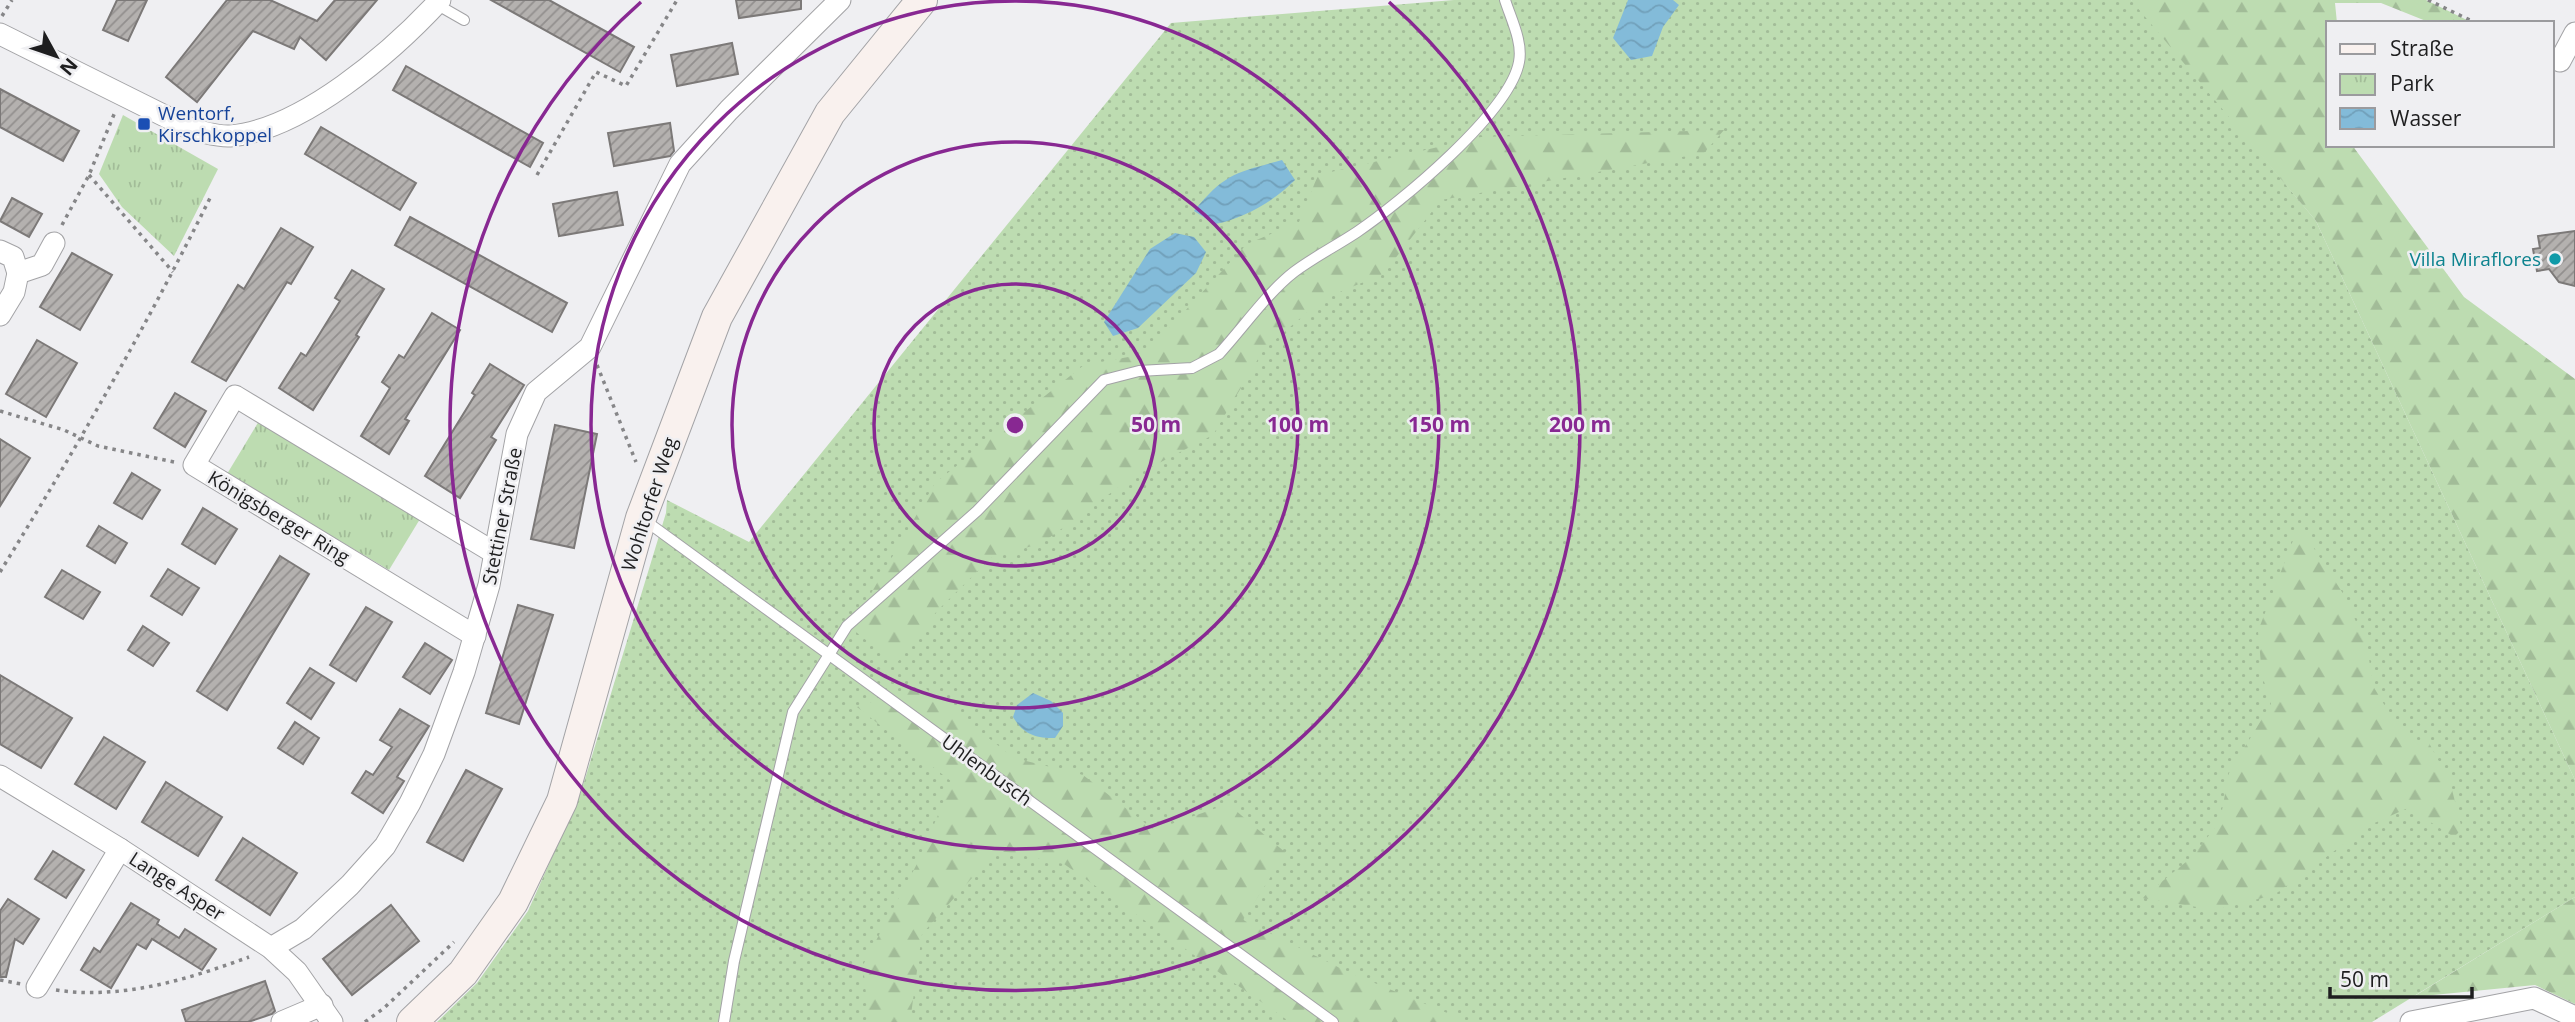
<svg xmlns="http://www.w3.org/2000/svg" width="2575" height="1022" font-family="'Open Sans',sans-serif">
<defs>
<pattern id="grass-dots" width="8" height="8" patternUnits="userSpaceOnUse" patternTransform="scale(1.75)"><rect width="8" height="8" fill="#bddcb1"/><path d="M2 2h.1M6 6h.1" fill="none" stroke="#a2bc98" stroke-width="1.8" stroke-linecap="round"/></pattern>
<pattern id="forest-firs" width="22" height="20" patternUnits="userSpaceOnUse" patternTransform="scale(1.75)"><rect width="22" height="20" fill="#bddcb1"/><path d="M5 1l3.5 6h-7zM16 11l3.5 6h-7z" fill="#a2bc98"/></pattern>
<pattern id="park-tufts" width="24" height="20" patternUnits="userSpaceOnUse" patternTransform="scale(1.75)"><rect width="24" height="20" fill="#bddcb1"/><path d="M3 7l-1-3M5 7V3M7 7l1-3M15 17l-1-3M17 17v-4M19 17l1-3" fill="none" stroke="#a2bc98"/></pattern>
<pattern id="water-waves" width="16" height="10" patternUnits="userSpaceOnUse" patternTransform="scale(1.75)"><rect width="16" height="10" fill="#83bbd9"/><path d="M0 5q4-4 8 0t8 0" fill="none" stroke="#71a0ba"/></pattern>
<pattern id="building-hatch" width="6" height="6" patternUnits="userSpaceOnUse" patternTransform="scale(1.75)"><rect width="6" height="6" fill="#b4b1af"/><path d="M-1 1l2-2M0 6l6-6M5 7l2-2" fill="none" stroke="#928f8e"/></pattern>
</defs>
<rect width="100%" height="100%" fill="#efeff2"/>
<!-- grass -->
<path fill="url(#grass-dots)" d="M1454,0H2131L2137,4L2316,221L2575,780V897L2372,1022H437L477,983L528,911L581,792L666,513L667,500L749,542L1171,23Z"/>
<!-- forest -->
<g fill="url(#forest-firs)">
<path d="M2131,0H2426L2473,23H2431L2381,3H2335L2337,23H2328V145H2352L2464,297L2575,379V780L2316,221Z"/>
<path d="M1724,130L1704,153L1441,200L1383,274L1323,299L1264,349L1213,435L1134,476L1042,543L991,558L937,611L896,664L851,628L935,483L1084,365L1145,354L1247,244L1299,222L1318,175L1481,137Z"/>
<path d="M2299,525L2342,592L2367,645L2373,686L2403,736L2429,743L2450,782L2462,829L2454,837L2408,808L2370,825L2274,895L2215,910L2142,898L2192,857L2220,821L2229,773L2271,704L2262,675L2258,631Z"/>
<path d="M921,685L1014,758L1083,775L1154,830L1228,804L1286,853L1243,920L1348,972L1469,1022H1290L1064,864L997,850L922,934L910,1022H869L863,965L918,862L952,782L857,707Z"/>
<path d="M2575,897V1004L2535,985L2413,997Z"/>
</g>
<!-- park -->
<g fill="url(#park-tufts)">
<path d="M123,115L218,169L174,256L122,207L99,174Z"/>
<path d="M259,421L420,519L389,570L227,474Z"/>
</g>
<!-- water -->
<g fill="url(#water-waves)">
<path d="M1628,0H1673L1679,5L1663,27L1652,56L1631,60L1613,38Z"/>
<path d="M1282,160L1295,180C1274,201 1245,218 1215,224L1194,211C1225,173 1236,173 1282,160Z"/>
<path d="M1175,233L1194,237L1206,252L1196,273L1138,328L1113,336L1104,322L1150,249Z"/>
<path d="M1033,693L1051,701L1063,713V726L1055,738C1035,738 1023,734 1013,717L1017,705Z"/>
</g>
<!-- building -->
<g fill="url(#building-hatch)" stroke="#7c7978" stroke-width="2">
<path d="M117,0H147L128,41L103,30Z"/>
<path d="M227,0H270L317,21L335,0H377L326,60L300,37L294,49L253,31L197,102L166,77Z"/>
<path d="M491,0H549L634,47L620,72Z"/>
<path d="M736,0H801V9L739,18Z"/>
<path d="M732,43L738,74L677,86L671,55Z"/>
<path d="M406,66L543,143L530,167L393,90Z"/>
<path d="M0,89L79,131L63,161L0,127Z"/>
<path d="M670,123L674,151L670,156L614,166L608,133Z"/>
<path d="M321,127L416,183L400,210L305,154Z"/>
<path d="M617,192L623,225L559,236L553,204Z"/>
<path d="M12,198L42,214L29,237L0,221Z"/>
<path d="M410,217L567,303L552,332L395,245Z"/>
<path d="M281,228L313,247L291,284L287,282L226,381L192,362L238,285L244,289Z"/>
<path d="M2575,231V286L2559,282L2549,269L2537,271L2533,249L2540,248L2538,236Z"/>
<path d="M72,253L112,275L80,330L40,307Z"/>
<path d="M352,270L384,289L356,335L359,337L313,410L279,388L301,353L306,356L340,301L335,298Z"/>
<path d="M432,313L460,330L405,419L409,421L389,454L361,436L390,388L382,382L399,355L404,358Z"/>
<path d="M37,340L77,363L46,417L6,394Z"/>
<path d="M490,364L524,385L491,437L496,440L460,498L425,476L475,395L472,393Z"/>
<path d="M175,393L206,411L185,447L154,428Z"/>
<path d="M555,425L597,434L574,548L531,539Z"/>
<path d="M0,439L30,458L0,506Z"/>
<path d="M132,473L160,490L142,519L114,503Z"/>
<path d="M203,508L237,529L215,564L182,544Z"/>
<path d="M99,526L127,543L115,563L87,546Z"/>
<path d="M280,556L309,574L227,710L197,691Z"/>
<path d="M168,569L199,588L182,615L151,596Z"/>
<path d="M62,570L100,592L83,619L45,597Z"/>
<path d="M518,605L553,615L519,724L486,713Z"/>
<path d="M366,607L392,622L356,681L330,665Z"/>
<path d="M143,626L169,643L153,666L128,650Z"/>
<path d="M425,643L452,660L430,694L403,677Z"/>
<path d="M310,668L334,683L311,719L287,703Z"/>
<path d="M0,675L72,718L41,768L0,744Z"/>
<path d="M400,709L429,726L397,777L404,781L383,813L352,793L366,771L373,775L392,747L380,740Z"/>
<path d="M295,722L319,738L303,764L278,748Z"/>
<path d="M104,737L145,762L116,809L75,784Z"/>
<path d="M466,770L502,789L463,861L427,842Z"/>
<path d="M166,782L222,817L198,856L142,822Z"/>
<path d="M243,838L297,873L270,915L216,880Z"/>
<path d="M53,851L84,870L66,898L35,879Z"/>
<path d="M8,899L39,919L23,944L15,939L6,977H0V911Z"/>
<path d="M131,903L159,920L157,924L179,938L185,929L216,949L202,970L152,939L146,949L137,944L111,988L81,970L94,948L100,952Z"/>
<path d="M391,905L419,941L352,995L323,959Z"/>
<path d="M265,981L275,1011L272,1014L248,1022H186L182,1010Z"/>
</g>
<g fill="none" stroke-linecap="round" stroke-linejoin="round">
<defs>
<g id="lane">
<path d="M436,4L464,20"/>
<path d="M643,519L1333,1022"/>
<path d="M724,1022L734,961L793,712L847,626L977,511L1104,380L1139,371L1192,368L1219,354C1242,329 1268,292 1294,272C1314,257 1336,246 1357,232C1400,203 1510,112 1519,62C1523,42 1511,19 1505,0"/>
</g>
<g id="street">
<path d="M0,34L193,130C205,132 219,137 230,136C302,130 392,52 440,0"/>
<path d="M2560,61L2575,33"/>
<path d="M0,251L13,257L18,273"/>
<path d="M0,315L14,292L18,273L42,265L54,243"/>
<path d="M475,636L194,465L235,396L493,552"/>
<path d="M0,776L120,849L271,948L297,972L332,1022"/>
<path d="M271,948L303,929L350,885L385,846L410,803L434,754L464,672L489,585L517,434L536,392L590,347L680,164L729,110L840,0"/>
<path d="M37,987L120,849"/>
<path d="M282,1022L322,1005"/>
<path d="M2411,1022L2534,998L2575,1017"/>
</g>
<path id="secondary" d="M412,1022L463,973L513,902L562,801L641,518L717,317L830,113L922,0"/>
</defs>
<!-- lane casing -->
<use href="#lane" stroke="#a3a3a6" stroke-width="12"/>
<!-- street casing -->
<use href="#street" stroke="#a3a3a6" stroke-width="23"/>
<!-- secondary casing -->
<use href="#secondary" stroke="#a3a3a6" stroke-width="32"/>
<!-- path -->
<g stroke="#868688" stroke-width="3.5" stroke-dasharray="3.5 5" stroke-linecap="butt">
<path d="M2428,0L2476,23"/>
<path d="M2,16L12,0"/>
<path d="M89,175L173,272"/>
<path d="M537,175L596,72L626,86L677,0"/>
<path d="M62,225L89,175L115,112"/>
<path d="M597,365L636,462"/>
<path d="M0,411L64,430L98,446L174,462"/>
<path d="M0,572C76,449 147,325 211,196"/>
<path d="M0,980L21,984"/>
<path d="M56,990C122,1000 189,979 249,957"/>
<path d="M365,1022L384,1008L454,942"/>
</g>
<!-- lane -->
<use href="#lane" stroke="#fff" stroke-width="10"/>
<!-- street -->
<use href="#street" stroke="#fff" stroke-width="21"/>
<!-- secondary -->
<use href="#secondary" stroke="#f9f1ee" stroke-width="30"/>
</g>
<!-- distance rings -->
<g fill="none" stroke="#882892" stroke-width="3.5">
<circle cx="1015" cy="425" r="141"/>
<circle cx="1015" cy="425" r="283"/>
<circle cx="1015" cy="425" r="424"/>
<path d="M1389 2A565 565 0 1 1 641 2"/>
</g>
<!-- markers -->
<rect fill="#1a4fb4" stroke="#efeff2" stroke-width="2.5" x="137" y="117" width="14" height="14" rx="3.5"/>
<circle fill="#0f9aa8" stroke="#efeff2" stroke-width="2.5" cx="2555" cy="259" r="7"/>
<g text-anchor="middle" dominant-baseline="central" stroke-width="5" stroke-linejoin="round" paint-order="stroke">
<!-- transit labels -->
<g font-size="19" fill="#164399" stroke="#efeff2" text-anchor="start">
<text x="158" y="113">Wentorf,<tspan x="158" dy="22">Kirschkoppel</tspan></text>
</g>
<!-- culture labels -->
<g font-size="19" fill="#0d838f" stroke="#efeff2" text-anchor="end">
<text x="2541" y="259">Villa Miraflores</text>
</g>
<!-- street labels -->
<g font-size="19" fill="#1e1e1f" stroke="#efeff2">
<text transform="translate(649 504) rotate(-72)">Wohltorfer Weg</text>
<text transform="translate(502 516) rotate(-79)">Stettiner Straße</text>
<text transform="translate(279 517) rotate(31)">Königsberger Ring</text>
<text transform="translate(987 770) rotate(36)">Uhlenbusch</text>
<text transform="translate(177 886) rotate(33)">Lange Asper</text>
</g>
</g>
<circle cx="1015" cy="425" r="10" fill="#882892" stroke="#efeff2" stroke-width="3.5"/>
<g font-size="21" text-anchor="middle" font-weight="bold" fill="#882892" stroke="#efeff2" stroke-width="5" stroke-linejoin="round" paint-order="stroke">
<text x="1156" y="432">50 m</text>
<text x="1298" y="432">100 m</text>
<text x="1439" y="432">150 m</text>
<text x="1580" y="432">200 m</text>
</g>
<!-- legend -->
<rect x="2326" y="21" width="228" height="126" fill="#efeff2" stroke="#9b9b9e" stroke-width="2"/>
<rect x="2340" y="44" width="35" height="10" fill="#f9f1ee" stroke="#9b9b9e" stroke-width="2"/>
<text x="2390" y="56" font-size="21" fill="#1e1e1f">Straße</text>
<rect x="2340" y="74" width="35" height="21" fill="url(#park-tufts)" stroke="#9b9b9e" stroke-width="2"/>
<text x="2390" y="91" font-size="21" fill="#1e1e1f">Park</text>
<rect x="2340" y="108" width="35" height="21" fill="url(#water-waves)" stroke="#9b9b9e" stroke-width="2"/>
<text x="2390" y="126" font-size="21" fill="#1e1e1f">Wasser</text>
<!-- north arrow -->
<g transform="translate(56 56) rotate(130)" stroke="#efeff2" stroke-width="5" paint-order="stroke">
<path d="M0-5L12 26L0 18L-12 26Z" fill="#1e1e1f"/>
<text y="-10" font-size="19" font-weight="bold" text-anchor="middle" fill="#1e1e1f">N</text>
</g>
<!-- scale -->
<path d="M2330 987v10h142v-10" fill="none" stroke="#1e1e1f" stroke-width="3.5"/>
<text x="2340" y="987" font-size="21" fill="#1e1e1f" stroke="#efeff2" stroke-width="5" paint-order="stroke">50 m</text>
</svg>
